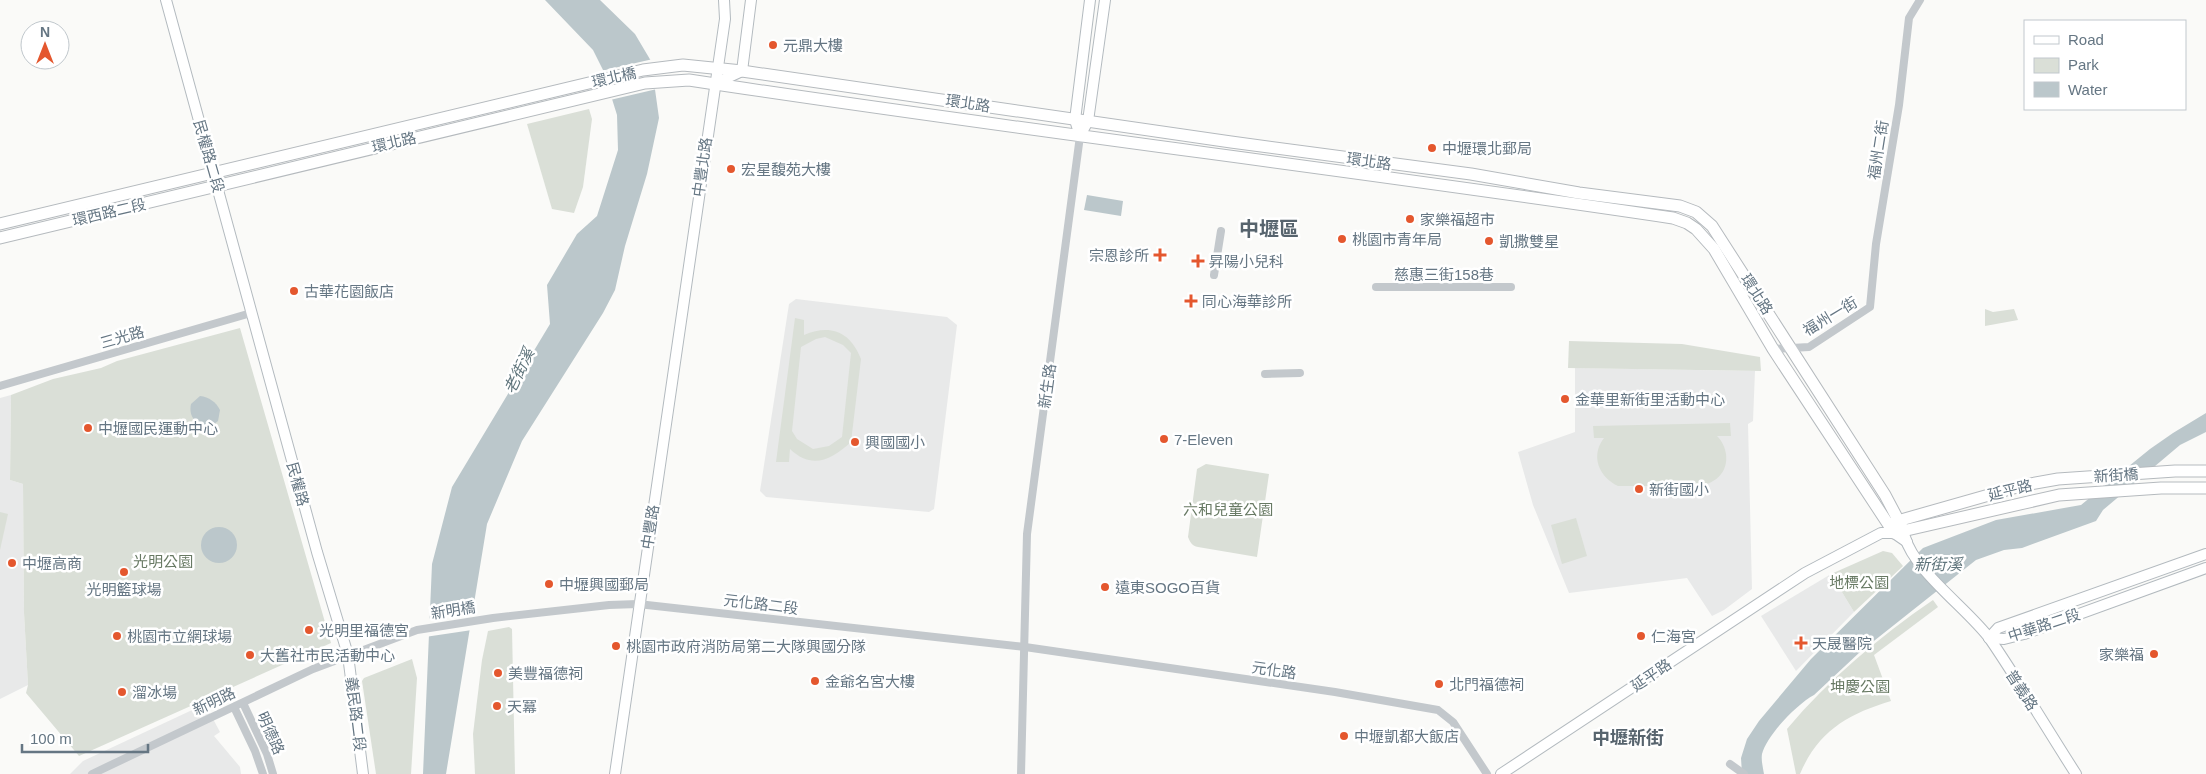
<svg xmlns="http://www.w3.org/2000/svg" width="2206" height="774" font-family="Arial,'Noto Sans TC',sans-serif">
<rect width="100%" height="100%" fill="#fafaf8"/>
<!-- built -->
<g fill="#e8e9e9">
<path d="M796,299L947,317L957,325L934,509L929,512L766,497L760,491L789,304Z"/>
<path d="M1575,368L1755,371L1753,421L1748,424L1752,589L1724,610L1712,616L1687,578L1569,593L1533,505L1518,452L1575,432Z"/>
<path d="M11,395L10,480L23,484L24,613L28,685L0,699V398Z"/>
<path d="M1831,574L1854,612L1796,671L1761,616Z"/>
<path d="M205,704L220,732L214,736L240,767L241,774H70L83,761Z"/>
</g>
<!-- green -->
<g fill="#dadfd7" fill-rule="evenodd">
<path d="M589,109L592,119L583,187L574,213L552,209L527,124Z"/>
<path d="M1985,309L1993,312L2014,309L2018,320L1985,326Z"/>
<path d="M795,318L804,320V335C830,324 850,331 861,359L851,442C831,460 812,470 790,449L789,462H776ZM825,337L843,345L851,353L842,437L829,446L813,449L797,439L792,431L801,347L816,339Z"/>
<path d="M240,328L331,643L79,756L26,693L28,685L24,613L23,484L10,480L11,395L53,379L101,368L117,361Z"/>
<path d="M1569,341L1682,344L1760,357L1761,371L1568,368Z"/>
<path d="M1730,423L1731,436H1717C1730,449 1730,472 1713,481C1709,484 1703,485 1698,486H1618C1599,477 1590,456 1604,438H1594L1593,426Z"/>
<path d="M1206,464L1269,474L1257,557L1198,547C1192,546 1190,542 1188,537L1197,469Z"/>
<path d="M0,512L8,514L0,550Z"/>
<path d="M1576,518L1587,556L1562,564L1551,525Z"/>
<path d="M1883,551L1892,553L1903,566L1854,612L1831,574Z"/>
<path d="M1933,600L1938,607L1874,655L1891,701C1848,714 1818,731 1800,774H1796L1787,729C1829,679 1879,637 1933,600Z"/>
<path d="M509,627L512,629L515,774H475L473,734L482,660L488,631Z"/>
<path d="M412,659L417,678L411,774H376L362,681L364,678Z"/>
</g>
<!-- water -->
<g fill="#bbc7cb">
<path d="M545,0H600L635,34L651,61L659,118L647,174L625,246L615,290L603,313L522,441L487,524L446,774H423L432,564L452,487L550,324L547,285L577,234L597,216L618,150L617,115L603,70L593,50Z"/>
<path d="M1087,195L1123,201L1121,216L1084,210Z"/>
<path d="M200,396C209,397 216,402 220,410L218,421L209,428C197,426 188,417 191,404Z"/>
<path d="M2206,413V432L2180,445L2103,510L2096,521L2022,548L2004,550L1976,560L1860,652L1814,695C1797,704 1767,735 1762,754C1761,760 1763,768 1764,774H1742L1741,758L1747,739L1759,721L1811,659L1923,548L1996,520L2081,505L2150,449L2173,433Z"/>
<circle cx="219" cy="545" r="18"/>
</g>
<!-- pier -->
<g fill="#fafaf8">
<path d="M653,59L657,89L610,100L601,71Z"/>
<path d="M475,611L472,630L425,637L427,619Z"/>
</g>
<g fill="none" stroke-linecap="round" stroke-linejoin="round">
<defs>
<g id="secondary">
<path d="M166,0L317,552L348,655L363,774"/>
<path d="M714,84L742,71L751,0"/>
<path d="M1080,136L1088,121L1105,0"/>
<path d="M1080,136L1075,120L1090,0"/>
<path d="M1905,537C1914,571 1969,610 1990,639C2020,683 2047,729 2076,774"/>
<path d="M1989,638L1998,628L2206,554"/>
<path d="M1989,638L2004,639L2024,634L2206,568"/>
<path d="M615,774L725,19L724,0"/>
<path d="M1501,774L1805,573L1881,533H1894L1907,542"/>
</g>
<g id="primary">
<path d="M0,224L643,70L683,65L742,71L1231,142L1471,174L1579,193L1680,206L1696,212L1712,226L1885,495L1904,531"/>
<path d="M0,238L645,83L689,80C1016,130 1345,169 1673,218L1687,223L1696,229L1714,249L1773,349L1894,533L2059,495L2161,488H2206"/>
<path d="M1894,522L2024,485L2058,479L2175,471H2206"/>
</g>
</defs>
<!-- secondary casing -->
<use href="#secondary" stroke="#b3babf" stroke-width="12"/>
<!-- primary casing -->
<use href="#primary" stroke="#b5babe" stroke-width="13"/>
<!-- street -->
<g stroke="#c3c8cc" stroke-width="8">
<path d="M1214,275L1221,231"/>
<path d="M1376,287H1511"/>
<path d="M1773,349L1809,347L1870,307L1876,244L1899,105L1909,18L1920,0"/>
<path d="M1265,374L1300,373"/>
<path d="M0,386L251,313"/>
<path d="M243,703L267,754L273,774"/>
<path d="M234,707L255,751L263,774"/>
<path d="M1730,764L1744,774"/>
<path d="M92,774L313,669L417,630L493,618L609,605L638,604L1025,647L1335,692L1438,710L1453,722L1487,774"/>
<path d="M1021,774L1027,534L1080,136"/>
</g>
<!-- secondary -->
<use href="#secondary" stroke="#fff" stroke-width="10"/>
<!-- primary -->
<use href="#primary" stroke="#fff" stroke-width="11"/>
</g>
<!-- markers -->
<g fill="#e4572e" stroke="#fff" stroke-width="2">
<circle cx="773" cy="45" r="5"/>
<circle cx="1432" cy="148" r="5"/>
<circle cx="731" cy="169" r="5"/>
<circle cx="1410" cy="219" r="5"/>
<circle cx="1342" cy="239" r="5"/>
<circle cx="1489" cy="241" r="5"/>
<path d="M1157.5 247.5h5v5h5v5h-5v5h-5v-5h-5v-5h5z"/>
<path d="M1195.5 253.5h5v5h5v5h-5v5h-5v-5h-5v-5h5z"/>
<circle cx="294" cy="291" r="5"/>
<path d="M1188.5 293.5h5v5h5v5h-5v5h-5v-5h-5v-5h5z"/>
<circle cx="1565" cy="399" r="5"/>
<circle cx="88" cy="428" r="5"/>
<circle cx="1164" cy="439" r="5"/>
<circle cx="855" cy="442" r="5"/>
<circle cx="1639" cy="489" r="5"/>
<circle cx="12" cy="563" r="5"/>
<circle cx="124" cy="572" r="5"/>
<circle cx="549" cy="584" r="5"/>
<circle cx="1105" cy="587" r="5"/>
<circle cx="309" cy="630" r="5"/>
<circle cx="117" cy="636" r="5"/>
<circle cx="1641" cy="636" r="5"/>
<path d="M1798.5 635.5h5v5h5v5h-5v5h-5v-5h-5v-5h5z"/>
<circle cx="616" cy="646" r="5"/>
<circle cx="2154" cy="654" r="5"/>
<circle cx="250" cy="655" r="5"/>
<circle cx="498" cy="673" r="5"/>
<circle cx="815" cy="681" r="5"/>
<circle cx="1439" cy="684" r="5"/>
<circle cx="122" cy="692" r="5"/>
<circle cx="497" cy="706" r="5"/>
<circle cx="1344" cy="736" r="5"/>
</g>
<g text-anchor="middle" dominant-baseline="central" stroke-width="5" stroke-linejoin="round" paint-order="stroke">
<!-- poi labels -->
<g font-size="15" fill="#657683" stroke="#fff" text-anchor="start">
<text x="783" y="45">元鼎大樓</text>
<text x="1442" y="148">中壢環北郵局</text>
<text x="741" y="169">宏星馥苑大樓</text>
<text x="1420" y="219">家樂福超市</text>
<text x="1352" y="239">桃園市青年局</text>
<text x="1499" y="241">凱撒雙星</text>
<text x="1149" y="255" text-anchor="end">宗恩診所</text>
<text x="1209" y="261">昇陽小兒科</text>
<text x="304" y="291">古華花園飯店</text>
<text x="1202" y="301">同心海華診所</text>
<text x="1575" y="399">金華里新街里活動中心</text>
<text x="98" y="428">中壢國民運動中心</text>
<text x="1174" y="439">7-Eleven</text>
<text x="865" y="442">興國國小</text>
<text x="1649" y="489">新街國小</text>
<text x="22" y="563">中壢高商</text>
<text x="559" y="584">中壢興國郵局</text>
<text x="1115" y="587">遠東SOGO百貨</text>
<text x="124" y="589" text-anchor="middle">光明籃球場</text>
<text x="319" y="630">光明里福德宮</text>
<text x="127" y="636">桃園市立網球場</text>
<text x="1651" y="636">仁海宮</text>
<text x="1812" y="643">天晟醫院</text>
<text x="626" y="646">桃園市政府消防局第二大隊興國分隊</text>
<text x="2144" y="654" text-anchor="end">家樂福</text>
<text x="260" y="655">大舊社市民活動中心</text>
<text x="508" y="673">美豐福德祠</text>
<text x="825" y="681">金爺名宮大樓</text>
<text x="1449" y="684">北門福德祠</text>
<text x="132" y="692">溜冰場</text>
<text x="507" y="706">天冪</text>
<text x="1354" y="736">中壢凱都大飯店</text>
</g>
<!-- street labels -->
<g font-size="15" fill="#657683" stroke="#fff">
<text transform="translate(614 77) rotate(-13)">環北橋</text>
<text transform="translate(968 103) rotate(9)">環北路</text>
<text transform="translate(394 142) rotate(-13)">環北路</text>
<text transform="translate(1878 150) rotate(-81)">福州二街</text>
<text transform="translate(209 156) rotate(74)">民權路二段</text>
<text transform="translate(1369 161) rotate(8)">環北路</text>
<text transform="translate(702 167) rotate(-82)">中豐北路</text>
<text transform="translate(109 212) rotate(-13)">環西路二段</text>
<text x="1444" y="274">慈惠三街158巷</text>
<text transform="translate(1757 294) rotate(57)">環北路</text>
<text transform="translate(1830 316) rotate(-31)">福州一街</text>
<text transform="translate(122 337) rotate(-16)">三光路</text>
<text transform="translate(1047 386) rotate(-82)">新生路</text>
<text transform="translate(2116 475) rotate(-4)">新街橋</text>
<text transform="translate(298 484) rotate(75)">民權路</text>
<text transform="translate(2010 490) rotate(-14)">延平路</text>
<text transform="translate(650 527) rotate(-81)">中豐路</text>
<text transform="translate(761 604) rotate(7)">元化路二段</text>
<text transform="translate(453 610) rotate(-9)">新明橋</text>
<text transform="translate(2044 625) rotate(-18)">中華路二段</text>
<text transform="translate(1274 670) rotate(8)">元化路</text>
<text transform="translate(1651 675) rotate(-34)">延平路</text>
<text transform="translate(2022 690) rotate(57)">普義路</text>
<text transform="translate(214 701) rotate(-25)">新明路</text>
<text transform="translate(356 714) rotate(83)">義民路二段</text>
<text transform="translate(271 733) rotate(66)">明德路</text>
</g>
<!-- park labels -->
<g font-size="15" fill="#687a64" stroke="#fff">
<text x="1228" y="509">六和兒童公園</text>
<text x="163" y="561">光明公園</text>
<text x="1859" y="582">地標公園</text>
<text x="1860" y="686">坤慶公園</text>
</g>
<!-- water labels -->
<g font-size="16" font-style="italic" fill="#60757c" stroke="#fff">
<text transform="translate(519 371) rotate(-64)">老街溪</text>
<text x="1938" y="564">新街溪</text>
</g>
<!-- quarter labels -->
<g font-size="18" font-weight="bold" fill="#57646e" stroke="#fff">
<text x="1628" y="738">中壢新街</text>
</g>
<!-- district labels -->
<g font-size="20" font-weight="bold" fill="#57646e" stroke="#fff">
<text x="1269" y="229">中壢區</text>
</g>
</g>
<!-- legend -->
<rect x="2024" y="20" width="162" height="90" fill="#ffffff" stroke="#c1c8cd"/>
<rect x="2034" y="36" width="25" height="8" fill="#ffffff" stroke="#c1c8cd"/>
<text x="2068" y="45" font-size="15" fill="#657683">Road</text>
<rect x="2034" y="58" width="25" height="15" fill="#dadfd7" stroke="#c1c8cd"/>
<text x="2068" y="70" font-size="15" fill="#657683">Park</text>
<rect x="2034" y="82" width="25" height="15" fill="#bbc7cb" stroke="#c1c8cd"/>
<text x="2068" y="95" font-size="15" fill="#657683">Water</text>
<!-- north arrow -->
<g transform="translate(45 45)"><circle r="24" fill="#ffffff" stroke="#c1c8cd"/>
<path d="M0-4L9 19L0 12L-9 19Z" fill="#e4572e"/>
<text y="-8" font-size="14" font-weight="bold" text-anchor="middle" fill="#657683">N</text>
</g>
<!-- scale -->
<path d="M22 744v8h126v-8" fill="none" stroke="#657683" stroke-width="2.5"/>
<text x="30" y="744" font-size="15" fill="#657683" stroke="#ffffff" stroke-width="4" paint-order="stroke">100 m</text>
</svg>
